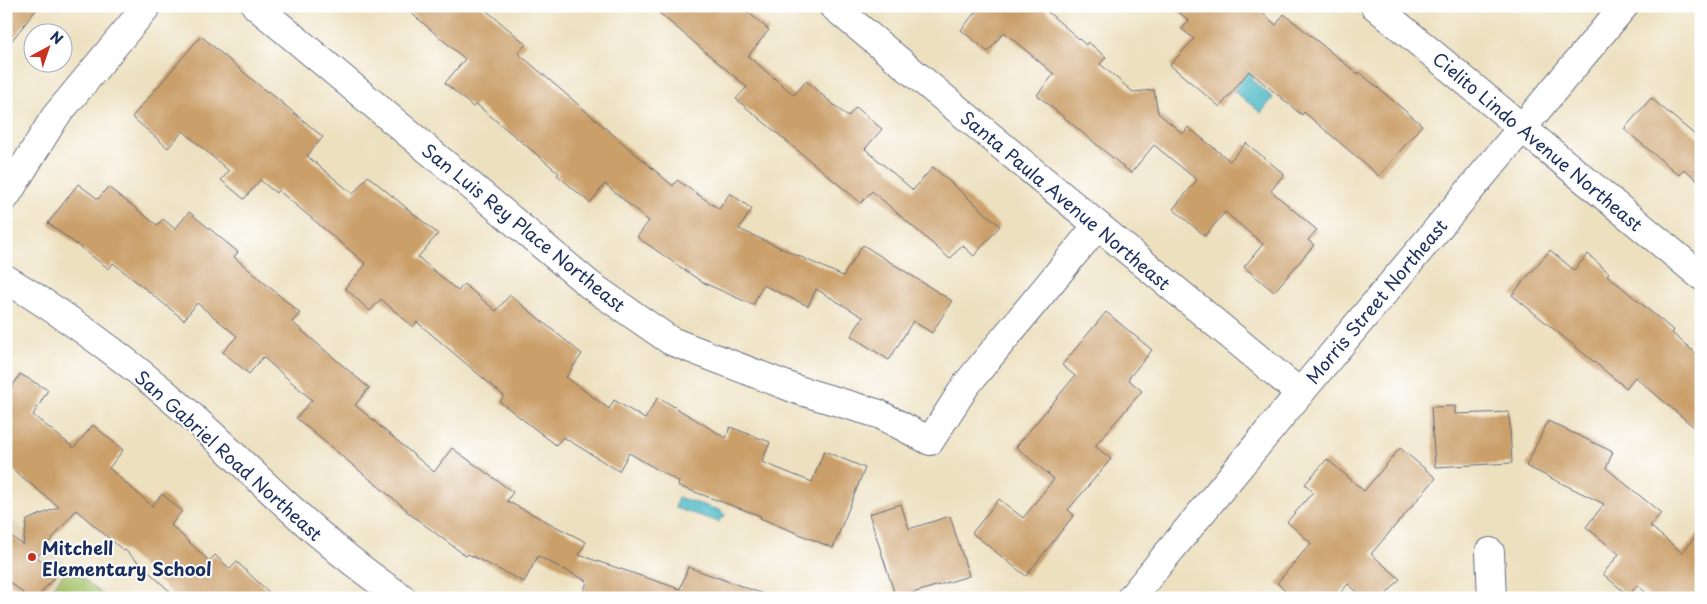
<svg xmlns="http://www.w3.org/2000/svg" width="1707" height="604" font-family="'Playpen Sans',sans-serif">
<rect width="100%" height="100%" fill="#fff"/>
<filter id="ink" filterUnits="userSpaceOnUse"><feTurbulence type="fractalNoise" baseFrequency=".02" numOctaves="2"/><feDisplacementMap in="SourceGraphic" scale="10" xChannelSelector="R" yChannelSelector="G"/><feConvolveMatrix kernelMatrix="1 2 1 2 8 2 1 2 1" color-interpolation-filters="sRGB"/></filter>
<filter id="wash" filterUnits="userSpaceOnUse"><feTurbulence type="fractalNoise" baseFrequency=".0096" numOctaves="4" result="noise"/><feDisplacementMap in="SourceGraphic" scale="20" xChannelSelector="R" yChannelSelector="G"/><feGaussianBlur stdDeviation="1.12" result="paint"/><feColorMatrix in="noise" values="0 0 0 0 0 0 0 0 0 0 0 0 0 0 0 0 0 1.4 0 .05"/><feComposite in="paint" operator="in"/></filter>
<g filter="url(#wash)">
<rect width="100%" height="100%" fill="#ede0bf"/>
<!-- built -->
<path fill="#e1d2b6" d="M6,516L46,547L107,598H6Z"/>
<!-- green -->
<path fill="#a2c068" stroke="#5e7863" d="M69,567L107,598H45Z"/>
<!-- water -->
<g fill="#49b7c3" stroke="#327390">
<path d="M1245,70L1253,76L1251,79L1273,98L1261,113L1230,88Z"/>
<path d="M678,497L722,511L721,513L725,514L723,519L720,518L719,522L675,508Z"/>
</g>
<g id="blocks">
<!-- building -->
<g fill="#ca9f69">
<path d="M6,6H39L6,48Z"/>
<path d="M403,6H481L526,44L518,53L673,186L677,180L719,209L730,193L752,209L739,229L843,276L863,245L952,301L932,333L913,321L889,360L851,336L863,317L816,289L808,306L763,285L753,305L702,282L637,237L649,221L605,184L590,203L557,175L559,173L476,104L473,107L445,83L465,59Z"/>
<path d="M651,6H741L769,30L748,56L794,95L806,81L848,117L856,107L882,129L865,149L913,190L933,167L1000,226L974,256L962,245L950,259L872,191L861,203L736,99L747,87Z"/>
<path d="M980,6H1041L1086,45L1088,42L1106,57L1100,64L1133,92L1154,90L1158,113L1183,134L1188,127L1230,161L1246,143L1284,174L1271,191L1317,230L1308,240L1314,245L1274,292L1244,267L1263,244L1225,212L1205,236L1173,209L1197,180L1154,145L1131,173L1037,95L1054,74L1004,32L988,52L961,30Z"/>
<path d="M1172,6H1254L1276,25L1284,14L1358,74L1359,72L1422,125L1379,176L1304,112L1302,115L1249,71L1220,107L1170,65L1194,39L1182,29L1189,21Z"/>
<path d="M201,36L267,92L268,91L323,137L307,156L353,194L368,176L438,234L418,257L458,291L464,284L496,311L510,295L582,354L566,377L609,409L614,400L645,419L658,397L726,438L730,427L770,442L762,462L812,482L824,451L865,468L833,548L760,518L761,516L678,486L679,482L629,453L619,471L563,437L556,445L500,402L504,396L417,322L413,327L381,299L370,311L345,288L366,264L278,190L276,193L260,180L244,199L221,180L229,171L183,131L168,148L132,117Z"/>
<path d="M1651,98L1701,140V183L1684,169L1679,175L1624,129Z"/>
<path d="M78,184L98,199L108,187L157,225L163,219L175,229L189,212L238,252L234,257L300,313L292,322L369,388L355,405L434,472L452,448L513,492L507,501L586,542L579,555L680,589L688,567L766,595L765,598H582L587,581L538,556L524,582L468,554L466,556L406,511L407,510L296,418L312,400L263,357L249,374L223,352L237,336L197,303L184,320L113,263L109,269L48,223Z"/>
<path d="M1550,250L1574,270L1588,254L1609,273L1607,275L1674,331L1672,333L1701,358V433L1635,377L1626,388L1512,295Z"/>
<path d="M1106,312L1152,350L1128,379L1142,391L1095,446L1111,459L1068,510L1074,515L1026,576L972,533L999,499L1023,518L1054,479L1016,447L1075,376L1062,365Z"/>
<path d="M20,374L48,390L33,415L74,448L93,425L123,450L109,468L152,506L162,494L182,511L171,525L209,561L215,555L230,569L237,562L275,598H177L125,550L124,551L76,510L37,557L57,574L37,598H29L6,579V532L23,545L27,520L59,507L6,464V397Z"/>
<path d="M1455,406V414L1509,412L1512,463L1435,467L1431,407Z"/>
<path d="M1548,421L1613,452L1606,468L1661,513L1650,526L1682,553L1701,530V598H1652L1637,585L1629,596L1603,574L1619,554L1586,527L1604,504L1526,466Z"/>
<path d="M1400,448L1436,478L1371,554L1400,579L1383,598H1364L1348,584L1336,598H1294L1277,583L1311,543L1287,522L1313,492L1305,484L1327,459L1364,491Z"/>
<path d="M901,504L909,529L950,516L969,576L896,598L869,514Z"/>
</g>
</g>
</g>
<g filter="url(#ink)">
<use href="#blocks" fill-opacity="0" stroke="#646d80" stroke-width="1"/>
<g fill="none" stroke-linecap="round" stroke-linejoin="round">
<defs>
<g id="minor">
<path d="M256,6L590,285L671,341L798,390L879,414L930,441L966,385L1097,226"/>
<path d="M833,6L1300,393"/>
<path d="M1375,6L1701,276"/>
<path d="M6,196L55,117L147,6"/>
<path d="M6,279C76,321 150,377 209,432C272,491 330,550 402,598"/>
<path d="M1490,552L1492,598"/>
<path d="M1131,598L1300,393L1624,6"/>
</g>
</defs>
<!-- minor casing -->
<use href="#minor" stroke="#646d80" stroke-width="30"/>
<!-- minor -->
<use href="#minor" stroke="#fff" stroke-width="28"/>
</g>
</g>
<!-- markers -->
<circle fill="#c8321e" stroke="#fff" stroke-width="2" cx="32" cy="557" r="5"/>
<g text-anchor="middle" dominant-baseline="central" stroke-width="4" stroke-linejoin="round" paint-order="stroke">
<!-- street labels -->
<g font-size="18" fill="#1b2f5e" stroke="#fff">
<text transform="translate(1538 141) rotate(40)">Cielito Lindo Avenue Northeast</text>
<text transform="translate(1066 200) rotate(40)">Santa Paula Avenue Northeast</text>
<text transform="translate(524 227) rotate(39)">San Luis Rey Place Northeast</text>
<text transform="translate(1376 301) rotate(-50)">Morris Street Northeast</text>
<text transform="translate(229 455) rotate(42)">San Gabriel Road Northeast</text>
</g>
<!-- poi labels -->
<g font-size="18" font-weight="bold" fill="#1b2f5e" stroke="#fff" text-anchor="start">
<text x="42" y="547">Mitchell<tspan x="42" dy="21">Elementary School</tspan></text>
</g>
</g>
<!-- margin -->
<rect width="1707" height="604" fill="none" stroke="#fff" stroke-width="25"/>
<!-- north arrow -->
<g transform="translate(48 48) rotate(40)"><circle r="24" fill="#ffffff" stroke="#a4acbf"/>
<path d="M0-4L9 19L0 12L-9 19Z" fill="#c8321e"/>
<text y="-8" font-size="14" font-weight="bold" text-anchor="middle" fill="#1b2f5e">N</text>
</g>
</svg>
